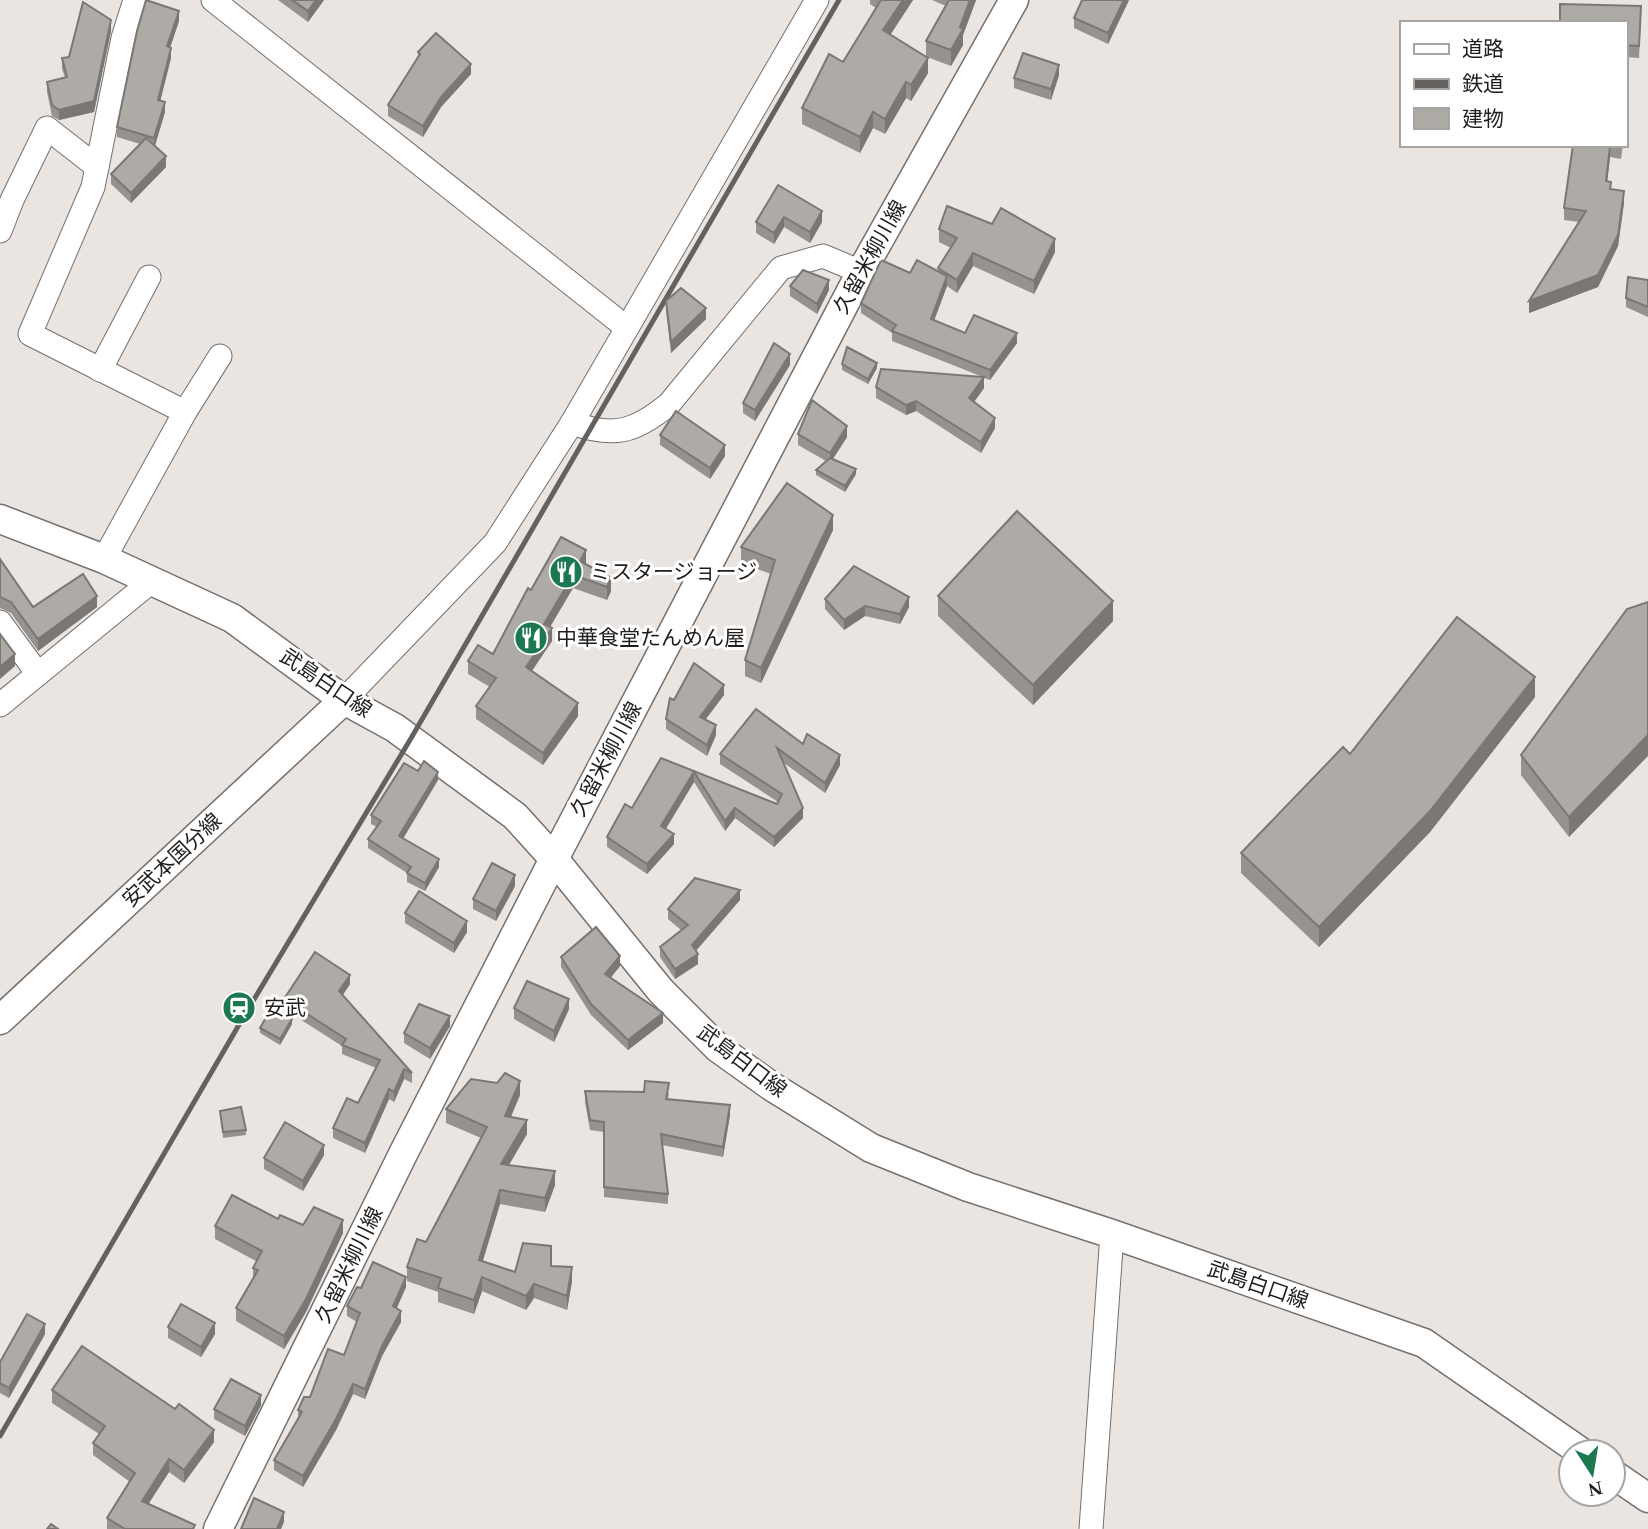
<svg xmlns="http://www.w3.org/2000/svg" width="1648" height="1529" font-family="'Times New Roman','Noto Sans JP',serif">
<rect width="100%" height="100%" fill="#ebe5e2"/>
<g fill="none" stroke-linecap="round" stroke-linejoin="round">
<defs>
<g id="minor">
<path d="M213,0L627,328"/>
<path d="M97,167L93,187L30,334L185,412"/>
<path d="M0,231L12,200L47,128L97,167L123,38L135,0"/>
<path d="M100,370L149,277"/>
<path d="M572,423C614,438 635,432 669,404L781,268L823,256L861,272"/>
<path d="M104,559L185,412L220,356"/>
<path d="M0,622L38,674"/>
<path d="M344,700L495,543L572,423L817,0"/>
<path d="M0,705L153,580"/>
<path d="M1091,1529L1112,1234"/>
</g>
<g id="major">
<path d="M0,519L104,559L232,618L344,700L395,728L515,816L554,859L661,991L718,1048L771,1086L871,1148L968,1187L1112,1234L1424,1343L1581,1452"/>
<path d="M0,1020L344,700"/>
<path d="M1613,1474L1648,1498"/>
<path d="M218,1529L404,1152L554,859L861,272L1014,0"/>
</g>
</defs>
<!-- minor casing -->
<use href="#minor" stroke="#75706d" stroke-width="25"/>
<!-- major casing -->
<use href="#major" stroke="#75706d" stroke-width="31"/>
<!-- minor -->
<use href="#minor" stroke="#fff" stroke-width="23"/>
<!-- major -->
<use href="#major" stroke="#fff" stroke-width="28"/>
<!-- rail -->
<path stroke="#64615f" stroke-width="5" d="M0,1436L247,1011L410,740L839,0"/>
</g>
<!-- wall -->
<g fill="#96928f">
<path d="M278,0H324L308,22Z"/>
<path d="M870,0H913L890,35L926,56V41L946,6L932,0H976L963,35V45L951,66L927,57L928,73L911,101L906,98L885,134L873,128L860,153L802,124V108L843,62L876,8L870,4Z"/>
<path d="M1129,0L1108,44L1074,28V18Z"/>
<path d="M1641,18L1639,58L1625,57V23Z"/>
<path d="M179,21L170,47L171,58L160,101L165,112L155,146L166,167L131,203L111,184V174L140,144L117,137V127Z"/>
<path d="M111,31L94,112L59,120L52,116L47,92V82L65,77L62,69V58L69,57Z"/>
<path d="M418,52L471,74L441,107L423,137L388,116V105L418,57Z"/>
<path d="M1059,75L1051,100L1014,88V78Z"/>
<path d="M1573,145H1623L1621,159L1610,157L1607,181L1611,189L1624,203L1618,246L1598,287L1529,313L1579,222L1564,220V208Z"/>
<path d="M778,185L822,222L810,243L784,227L774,244L756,233V222Z"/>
<path d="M992,224L1055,252L1034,294L973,266L957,293L947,286L934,320L965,333L1017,343L990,380L984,378V388L974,402L995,428L981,453L916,411L906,415L876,398V387L983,377L892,341V333L861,313V303L910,273L938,271V268L951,248L939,242V229Z"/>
<path d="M1648,280V317L1626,307V298Z"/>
<path d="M790,286L829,290L817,314L790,296Z"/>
<path d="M666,301L706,319L671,353L666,311Z"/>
<path d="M842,364L877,368L868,384L842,370Z"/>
<path d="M790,365L755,421L743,413V403Z"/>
<path d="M798,434L847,437L833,459L856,474L845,492L816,475V470L826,461L798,445Z"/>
<path d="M660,435L725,456L710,479L660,445Z"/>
<path d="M833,530L761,683L745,676V660L771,574L741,563V547Z"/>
<path d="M0,559L33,607H97L38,651L11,613L0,608Z"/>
<path d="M586,564L611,591L607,600L573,588L550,627L552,641L531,671L578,716L543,765L476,719V706L490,687L468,674V661L493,654L531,590Z"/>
<path d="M938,596L1113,621L1033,705L938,616Z"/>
<path d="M825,599L909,607L900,624L865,616L844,630L825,609Z"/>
<path d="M1627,609L1569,837L1521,775V755Z"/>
<path d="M724,695L705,719L716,735L707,756L666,729V719L674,700Z"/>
<path d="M1535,697L1430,832L1319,947L1241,873V853L1350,754Z"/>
<path d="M803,744L840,765L825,793L784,763L803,818L774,847L735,818L725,831L694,782L666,829L674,844L647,874L607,847V837L632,808L661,758L777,804L778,802L720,764V754Z"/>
<path d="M418,771L438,780L403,839L439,867L425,891L407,882V873L368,848V839L377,827L371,824V815Z"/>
<path d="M515,886L496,921L473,909V899Z"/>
<path d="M740,900L696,951L698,964L675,979L660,957V947L681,930L668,919V909Z"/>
<path d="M405,913L467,932L454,953L405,923Z"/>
<path d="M561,957L620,966L610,978L663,1023L628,1050L591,1015L561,967Z"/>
<path d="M350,984L343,995L412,1073V1083L404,1079L394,1102L389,1099L365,1153L333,1138V1128L358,1103L376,1068L342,1054V1046L284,1009V999Z"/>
<path d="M514,1008L569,1009L554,1042L514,1019Z"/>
<path d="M292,1024L280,1045L260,1033V1028Z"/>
<path d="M450,1026L430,1059L404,1043V1033Z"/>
<path d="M585,1091L669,1093L668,1099L730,1115L723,1157L662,1145L668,1194V1204L604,1197V1132L590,1130L585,1102Z"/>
<path d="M520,1095L511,1117L527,1134L509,1165L555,1185L545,1212L500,1204L482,1261L515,1272L551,1266L572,1281L567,1310L534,1298L526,1310L482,1291L474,1314L438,1302V1292L407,1281V1267L426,1242L481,1138L446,1123V1109Z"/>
<path d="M220,1111L246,1130V1135L223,1138Z"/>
<path d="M324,1155L303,1191L264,1169V1158Z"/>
<path d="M278,1219L343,1233L306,1312L284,1349L236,1321V1308L253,1279V1268L256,1261L215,1239V1226Z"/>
<path d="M406,1287L396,1308L401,1322L382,1356L365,1399L353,1394L336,1430L303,1487L274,1470V1460L298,1419V1410L344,1355L357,1322L347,1316V1306L361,1288Z"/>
<path d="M168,1327L215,1334L201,1357L168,1338Z"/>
<path d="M45,1334L9,1398L0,1393V1362Z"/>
<path d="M52,1390L214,1442L184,1483L169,1472L148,1504L195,1529H107V1518L130,1482L93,1455V1443L99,1434L52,1403Z"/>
<path d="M261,1405L245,1436L214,1419V1409Z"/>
</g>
<!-- shaded-wall -->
<g fill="#7a7774">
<path d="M316,0H324L308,22V11Z"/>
<path d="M903,0H913L883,46V30Z"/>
<path d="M970,0H976L963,35V45L951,66V50Z"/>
<path d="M1124,0H1129L1108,44V33Z"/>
<path d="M179,11V21L167,57V46Z"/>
<path d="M111,20V31L94,112L59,120V110Z"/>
<path d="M171,48V58L158,110V100Z"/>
<path d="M928,58V73L911,101V85Z"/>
<path d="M471,64V74L441,107L423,137V126L441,97Z"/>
<path d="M1059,65V75L1051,100V89Z"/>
<path d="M906,82V98L885,134V119Z"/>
<path d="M165,102V112L154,148V138Z"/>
<path d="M873,112V128L860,153V137Z"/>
<path d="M1610,146V157L1606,193V181Z"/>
<path d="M166,156V167L131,203V193Z"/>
<path d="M1624,191V203L1618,246L1598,287L1529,313V301Z"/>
<path d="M822,211V222L810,243V232Z"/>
<path d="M784,217V227L774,244V233Z"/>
<path d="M1055,239V252L1034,294V281Z"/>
<path d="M973,253V266L957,293V280Z"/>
<path d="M947,276V286L931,329V319Z"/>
<path d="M829,280V290L817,314V304Z"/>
<path d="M706,308V319L671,353V342Z"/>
<path d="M1017,333V343L990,380V370Z"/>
<path d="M790,354V365L755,421V410Z"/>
<path d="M877,363V368L868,384V379Z"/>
<path d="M984,377V388L969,409V398Z"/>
<path d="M916,401V411L906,415V405Z"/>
<path d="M995,418V428L981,453V442Z"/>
<path d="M847,426V437L830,463V453Z"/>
<path d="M725,445V456L710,479V468Z"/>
<path d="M856,469V474L845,492V486Z"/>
<path d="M833,515V530L761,683V668Z"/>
<path d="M586,550V563L580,574V561Z"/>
<path d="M573,575V588L544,637V624Z"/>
<path d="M611,578V591L607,600V587Z"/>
<path d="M97,596V607L38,651V639Z"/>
<path d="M909,597V607L900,624V614Z"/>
<path d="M1113,601V621L1033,705V685Z"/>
<path d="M865,606V616L844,630V620Z"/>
<path d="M552,628V641L526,680V667Z"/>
<path d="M15,654V666L0,679V667Z"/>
<path d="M1535,677V697L1430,832L1319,947V927Z"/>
<path d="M724,685V695L700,727V717Z"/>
<path d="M578,703V716L543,765V753Z"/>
<path d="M716,725V735L707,756V745Z"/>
<path d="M1648,735V756L1569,837V817Z"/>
<path d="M840,755V765L825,793V783Z"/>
<path d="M438,772V780L399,845V836Z"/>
<path d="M694,772V782L661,836V826Z"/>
<path d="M735,808V818L725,831V821Z"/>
<path d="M803,808V818L774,847V837Z"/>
<path d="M674,834V844L647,874V864Z"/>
<path d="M439,859V867L425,891V883Z"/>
<path d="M515,875V886L496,921V911Z"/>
<path d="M740,890V900L692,955V945Z"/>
<path d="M467,921V932L454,953V943Z"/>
<path d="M698,954V964L675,979V969Z"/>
<path d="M620,956V966L605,985V974Z"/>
<path d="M350,975V984L339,1000V991Z"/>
<path d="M569,999V1009L554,1042V1031Z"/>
<path d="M663,1013V1023L628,1050V1040Z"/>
<path d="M450,1016V1026L430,1059V1048Z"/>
<path d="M292,1019V1024L280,1045V1039Z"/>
<path d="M404,1069V1079L394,1102V1092Z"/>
<path d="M520,1081V1095L505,1130V1116Z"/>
<path d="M389,1089V1099L365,1153V1143Z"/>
<path d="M730,1105V1115L723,1157V1147Z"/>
<path d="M527,1120V1134L501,1178V1164Z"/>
<path d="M324,1145V1155L303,1191V1181Z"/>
<path d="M555,1171V1185L545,1212V1198Z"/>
<path d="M500,1190V1204L479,1274V1260Z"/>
<path d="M343,1220V1233L306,1312L284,1349V1336Z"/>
<path d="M572,1267V1281L567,1310V1296Z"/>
<path d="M406,1277V1287L393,1317V1306Z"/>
<path d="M482,1277V1291L474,1314V1300Z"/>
<path d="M534,1284V1298L526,1310V1296Z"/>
<path d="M401,1311V1322L382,1356L365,1399V1389L382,1346Z"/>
<path d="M215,1323V1334L201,1357V1347Z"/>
<path d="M45,1324V1334L9,1398V1388Z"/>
<path d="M353,1384V1394L336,1430L303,1487V1476Z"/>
<path d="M261,1395V1405L245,1436V1426Z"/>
<path d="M214,1430V1442L184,1483V1470Z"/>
<path d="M169,1459V1472L142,1514V1501Z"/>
<path d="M284,1512V1522L281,1529H277Z"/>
</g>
<!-- building -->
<g fill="#aeaaa6" stroke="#7a7774" stroke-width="2">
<path d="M146,0L179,11L167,46L171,48L158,100L165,102L154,138L117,127L137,31Z"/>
<path d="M292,0H316L308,11Z"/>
<path d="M881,0H903L883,30L928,58L911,85L906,82L885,119L873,112L860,137L802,108L829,54L843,62Z"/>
<path d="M949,0H970L960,27L963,29L951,50L926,41Z"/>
<path d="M1082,0H1124L1108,33L1074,18Z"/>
<path d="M83,2L111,20L94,101L59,110L52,105L47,82L67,77L62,58L69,57Z"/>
<path d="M1560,4L1641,6L1639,46L1625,45V23H1560Z"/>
<path d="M436,33L471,64L441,97L423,126L388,105L420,54L418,52Z"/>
<path d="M1023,53L1059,65L1051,89L1014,78Z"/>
<path d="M146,138L166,156L131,193L111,174Z"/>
<path d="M1573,145H1621V147L1610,146L1606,181L1611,182L1610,189L1624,191L1618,235L1598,275L1529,301L1586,211L1564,208Z"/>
<path d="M778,185L822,211L810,232L784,217L774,233L756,222Z"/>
<path d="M947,206L992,224L1001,208L1055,239L1034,281L973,253L957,280L938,268L957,238L939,229Z"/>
<path d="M881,260L910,273L917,260L947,276L931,319L965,333L974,315L1017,333L990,370L892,331L896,325L861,303Z"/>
<path d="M803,270L829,280L817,304L790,286Z"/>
<path d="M1628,277L1648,280V307L1626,298Z"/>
<path d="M681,288L706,308L671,342L666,301Z"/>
<path d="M774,343L790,354L755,410L743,403Z"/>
<path d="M847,347L877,363L868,379L842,364Z"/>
<path d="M881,369L984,377L969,398L995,418L981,442L916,401L906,405L876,387Z"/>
<path d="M812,400L847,426L830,453L798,434Z"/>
<path d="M676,411L725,445L710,468L660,435Z"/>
<path d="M830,458L856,469L845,486L816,470Z"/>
<path d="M787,483L833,515L761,668L745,660L775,560L741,547Z"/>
<path d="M1017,511L1113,601L1033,685L938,596Z"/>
<path d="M561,537L586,550L580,561L611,578L607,587L573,575L544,624L552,628L526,667L578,703L543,753L476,706L496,678L468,661L478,645L493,654L528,588L531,590Z"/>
<path d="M0,559L33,607L83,574L97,596L38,639L11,602L0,597Z"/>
<path d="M854,566L909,597L900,614L865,606L844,620L825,599Z"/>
<path d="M1648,602V735L1569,817L1521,755L1627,609Z"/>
<path d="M1457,617L1535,677L1430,811L1319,927L1241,853L1343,747L1350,754Z"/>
<path d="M0,634L15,654L0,667Z"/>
<path d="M694,663L724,685L700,717L716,725L707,745L666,719L670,698L674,700Z"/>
<path d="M756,709L803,744L807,734L840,755L825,783L777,748L803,808L774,837L735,808L725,821L694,772L661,826L674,834L647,864L607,837L625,804L632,808L661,758L777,804L782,794L720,754Z"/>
<path d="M424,761L438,772L399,836L439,859L425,883L407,873L411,867L368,839L381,821L371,815L404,763L418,771Z"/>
<path d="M492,863L515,875L496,911L473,899Z"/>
<path d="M695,878L740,890L692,945L698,954L675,969L660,947L688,925L668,909Z"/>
<path d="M419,891L467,921L454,943L405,913Z"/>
<path d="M596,927L620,956L605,974L663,1013L628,1040L591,1004L561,957Z"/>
<path d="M315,952L350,975L339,991L412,1073L404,1069L394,1092L389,1089L365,1143L333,1128L347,1098L358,1103L380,1060L342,1045L346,1039L284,999Z"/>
<path d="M527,981L569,999L554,1031L514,1008Z"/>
<path d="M419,1004L450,1016L430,1048L404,1033Z"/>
<path d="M272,1007L292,1019L280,1039L260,1028Z"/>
<path d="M505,1073L520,1081L505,1116L527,1120L501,1164L555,1171L545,1198L500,1190L479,1260L515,1272L523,1243L551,1246V1266L572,1267L567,1296L534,1284L526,1296L482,1277L474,1300L438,1288L441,1278L407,1267L417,1239L426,1242L487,1127L446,1109L471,1079L497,1083Z"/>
<path d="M645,1081L669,1083L666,1099L730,1105L723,1147L661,1134L668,1194L604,1187V1122L590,1120L585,1091L644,1092Z"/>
<path d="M241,1107L246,1130L223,1132L220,1111Z"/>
<path d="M285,1122L324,1145L303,1181L264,1158Z"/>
<path d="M232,1195L278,1219L280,1215L303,1225L314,1207L343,1220L306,1299L284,1336L236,1308L258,1270L253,1268L262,1251L215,1226Z"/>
<path d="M373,1262L406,1277L393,1306L401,1311L382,1346L365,1389L353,1384L336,1419L303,1476L274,1460L302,1412L298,1410L304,1397H310L328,1349L344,1355L360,1313L347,1306L357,1287L361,1288Z"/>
<path d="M181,1304L215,1323L201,1347L168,1327Z"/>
<path d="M27,1314L45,1324L9,1388L0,1383V1362Z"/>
<path d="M82,1346L175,1409L179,1404L214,1430L184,1470L169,1459L142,1501L195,1525L193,1529H125L107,1518L135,1473L93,1443L105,1426L52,1390Z"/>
<path d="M231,1379L261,1395L245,1426L214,1409Z"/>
<path d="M254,1498L284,1512L277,1529H241Z"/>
<path d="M51,1524L58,1529H47Z"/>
</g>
<!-- icons -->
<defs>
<symbol id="restaurant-disc" viewBox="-11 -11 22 22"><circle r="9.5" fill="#1c794f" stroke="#fff"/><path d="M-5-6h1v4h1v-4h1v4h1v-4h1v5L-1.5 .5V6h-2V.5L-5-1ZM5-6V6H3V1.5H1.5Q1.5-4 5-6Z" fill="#fff"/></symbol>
<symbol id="station-disc" viewBox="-11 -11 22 22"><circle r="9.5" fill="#1c794f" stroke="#fff"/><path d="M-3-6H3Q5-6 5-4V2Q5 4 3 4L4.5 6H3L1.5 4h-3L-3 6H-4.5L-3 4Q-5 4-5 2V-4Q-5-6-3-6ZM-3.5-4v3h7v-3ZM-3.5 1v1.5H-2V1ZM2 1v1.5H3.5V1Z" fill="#fff"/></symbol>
</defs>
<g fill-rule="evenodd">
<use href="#restaurant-disc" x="547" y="553" width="38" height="38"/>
<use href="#restaurant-disc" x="512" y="619" width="38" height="38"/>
<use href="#station-disc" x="220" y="989" width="38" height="38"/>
</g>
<g text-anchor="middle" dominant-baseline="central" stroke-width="6" stroke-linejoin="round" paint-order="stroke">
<!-- street labels -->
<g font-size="21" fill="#201e1d" stroke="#fff">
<text transform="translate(870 257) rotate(-61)">久留米柳川線</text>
<text transform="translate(326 683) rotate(34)">武島白口線</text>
<text transform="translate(606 759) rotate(-62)">久留米柳川線</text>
<text transform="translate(172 860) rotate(-43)">安武本国分線</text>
<text transform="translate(742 1061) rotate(37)">武島白口線</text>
<text transform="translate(349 1265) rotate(-64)">久留米柳川線</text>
<text transform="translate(1258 1285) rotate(19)">武島白口線</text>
</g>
<!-- poi labels -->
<g font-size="21" fill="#201e1d" stroke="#fff" text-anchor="start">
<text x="590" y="572">ミスタージョージ</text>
<text x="556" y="638">中華食堂たんめん屋</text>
<text x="264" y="1008">安武</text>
</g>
</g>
<!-- legend -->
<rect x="1400" y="21" width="228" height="126" fill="#ffffff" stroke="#a6a5a5" stroke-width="2"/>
<rect x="1414" y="44" width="35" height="10" fill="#ffffff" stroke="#a6a5a5" stroke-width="2"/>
<text x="1462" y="56" font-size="21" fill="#201e1d">道路</text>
<rect x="1414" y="79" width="35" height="10" fill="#64615f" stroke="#a6a5a5" stroke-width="2"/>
<text x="1462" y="91" font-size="21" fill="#201e1d">鉄道</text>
<rect x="1414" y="108" width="35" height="21" fill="#aeaaa6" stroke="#a6a5a5" stroke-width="2"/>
<text x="1462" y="126" font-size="21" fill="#201e1d">建物</text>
<!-- north arrow -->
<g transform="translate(1592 1473) rotate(168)"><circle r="33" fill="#ffffff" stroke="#a6a5a5" stroke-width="2"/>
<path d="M0-5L12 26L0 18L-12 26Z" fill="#1c794f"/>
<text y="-10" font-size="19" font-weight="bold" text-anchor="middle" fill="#201e1d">N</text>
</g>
</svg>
